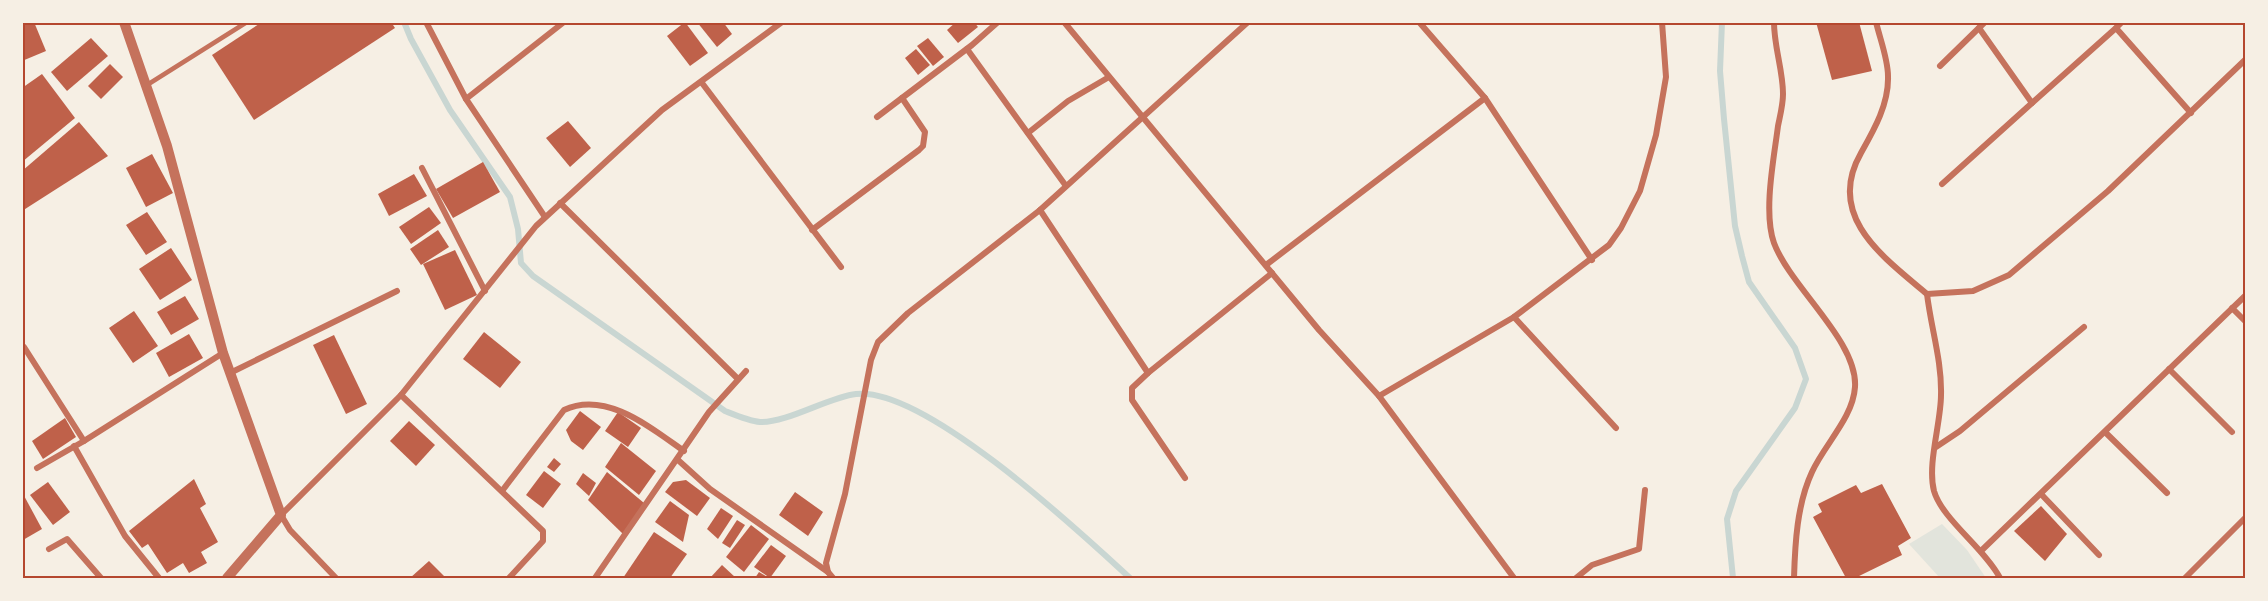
<svg xmlns="http://www.w3.org/2000/svg" width="2268" height="601" font-family="'Alegreya Sans',sans-serif">
<rect width="100%" height="100%" fill="#f6efe4"/>
<!-- green -->
<path fill="#e2e4dc" d="M1942,524L1967,550L1986,578H1940L1909,544Z"/>
<g fill="none" stroke-linecap="round" stroke-linejoin="round">
<!-- stream -->
<g stroke="#c9d6d2" stroke-width="6">
<path d="M404,22L411,39L450,110L510,197L518,229L521,263L533,276L725,411C735,415 749,421 760,422C787,423 829,397 856,394C924,386 1080,532 1130,578"/>
<path d="M1722,22L1720,71L1724,119L1735,226L1742,256L1749,282L1795,348L1806,379L1795,408L1736,491L1727,519L1733,578"/>
</g>
</g>
<!-- building -->
<g fill="#bf614a">
<path d="M22,22H34L46,51L22,61Z"/>
<path d="M262,22H391L395,28L254,120L212,55Z"/>
<path d="M685,22L708,53L690,66L667,36Z"/>
<path d="M697,22H723L732,34L717,47Z"/>
<path d="M956,22H974L978,27L958,43L947,30Z"/>
<path d="M1816,22H1859L1872,71L1832,80Z"/>
<path d="M91,38L108,56L67,91L51,72Z"/>
<path d="M928,38L944,57L933,66L917,46Z"/>
<path d="M916,49L930,65L918,75L905,58Z"/>
<path d="M110,64L123,77L101,99L88,86Z"/>
<path d="M42,74L75,118L22,162V88Z"/>
<path d="M568,121L591,148L570,167L546,138Z"/>
<path d="M79,122L108,156L22,211V171Z"/>
<path d="M152,154L173,193L146,207L126,168Z"/>
<path d="M483,162L500,192L453,218L436,189Z"/>
<path d="M414,174L427,196L389,216L378,194Z"/>
<path d="M429,207L441,223L411,244L399,227Z"/>
<path d="M147,212L167,242L146,255L126,225Z"/>
<path d="M438,230L449,247L421,265L410,249Z"/>
<path d="M171,248L192,280L160,300L139,269Z"/>
<path d="M455,250L477,295L445,310L423,264Z"/>
<path d="M185,296L199,319L171,335L157,312Z"/>
<path d="M134,311L158,346L133,363L109,328Z"/>
<path d="M484,332L521,362L500,388L463,359Z"/>
<path d="M189,334L203,358L169,377L156,353Z"/>
<path d="M334,335L367,404L346,414L313,345Z"/>
<path d="M580,411L601,427L583,450L571,441L566,430Z"/>
<path d="M618,412L641,428L628,447L605,431Z"/>
<path d="M65,418L76,437L43,459L32,441Z"/>
<path d="M409,421L435,445L416,466L390,441Z"/>
<path d="M621,443L656,471L639,495L605,467Z"/>
<path d="M554,458L561,464L554,472L547,467Z"/>
<path d="M544,471L561,484L543,508L526,495Z"/>
<path d="M607,472L644,503L623,534L588,500Z"/>
<path d="M583,473L596,483L589,496L576,484Z"/>
<path d="M194,479L206,504L200,508L218,542L201,552L207,563L189,573L183,563L167,573L148,544L142,548L129,531Z"/>
<path d="M686,480L710,498L697,516L665,492L673,482Z"/>
<path d="M48,482L70,512L53,525L30,495Z"/>
<path d="M1882,484L1911,538L1898,546L1902,555L1855,578H1846L1813,517L1822,512L1818,504L1856,485L1861,493Z"/>
<path d="M22,492L42,529L23,540L22,538Z"/>
<path d="M795,492L823,512L808,536L779,515Z"/>
<path d="M670,501L689,515L683,542L655,522Z"/>
<path d="M2041,506L2067,534L2045,561L2014,531Z"/>
<path d="M721,508L733,516L718,539L707,529Z"/>
<path d="M737,520L745,525L730,548L722,543Z"/>
<path d="M751,525L769,539L744,572L726,557Z"/>
<path d="M654,532L687,554L670,578H623Z"/>
<path d="M771,545L786,556L770,578L754,567Z"/>
<path d="M429,561L446,578H410Z"/>
<path d="M722,565L736,578H710Z"/>
<path d="M759,572L769,578H755Z"/>
</g>
<g fill="none" stroke-linecap="round" stroke-linejoin="round">
<!-- service -->
<path stroke="#c5725c" stroke-width="4.5" d="M147,85L247,22"/>
<!-- minor -->
<g stroke="#c5725c" stroke-width="6">
<path d="M426,22L466,99L545,217"/>
<path d="M1064,22L1319,330L1379,396L1514,578"/>
<path d="M1419,22L1485,98L1592,260"/>
<path d="M1774,22C1774,47 1783,70 1783,94C1783,105 1780,116 1778,126C1774,158 1763,212 1774,243C1791,288 1858,341 1855,387C1853,418 1824,445 1812,472C1797,504 1795,544 1794,578"/>
<path d="M1876,22C1880,39 1888,59 1888,76C1889,104 1874,130 1861,153C1825,216 1883,257 1927,294"/>
<path d="M2122,22L2116,28L2191,113"/>
<path d="M1979,28L2032,103L2116,28"/>
<path d="M967,49L1066,186"/>
<path d="M1940,66L1985,22"/>
<path d="M702,83L841,267"/>
<path d="M466,99L564,22"/>
<path d="M877,117L902,98"/>
<path d="M1028,133L1068,101L1109,77"/>
<path d="M422,168L485,291"/>
<path d="M1942,184L2032,103"/>
<path d="M560,203L738,379"/>
<path d="M1040,210L1148,373L1132,388V400L1185,478"/>
<path d="M812,230L919,150L923,146L925,132L902,98L972,45L998,22"/>
<path d="M1266,265L1485,98"/>
<path d="M1927,294L1973,291L2009,275L2108,191L2246,59"/>
<path d="M1927,294C1931,328 1942,361 1941,395C1941,423 1927,464 1934,491C1942,519 1985,549 2000,578"/>
<path d="M2232,308L2246,322"/>
<path d="M1514,317L1616,428"/>
<path d="M24,347L84,441L223,353"/>
<path d="M2169,369L2232,432"/>
<path d="M230,373L397,291"/>
<path d="M1148,373L1272,273"/>
<path d="M401,395L543,531V541L509,578"/>
<path d="M1379,396L1514,317L1609,245L1621,228L1640,191L1656,135L1666,77L1662,22"/>
<path d="M2105,432L2167,493"/>
<path d="M74,446L125,536L159,578"/>
<path d="M1936,447L1960,431L2084,327"/>
<path d="M678,460L710,489L828,572"/>
<path d="M37,468L84,441"/>
<path d="M502,491L564,410C606,390 651,428 684,451"/>
<path d="M2041,494L2099,555"/>
<path d="M49,549L67,539L101,578"/>
<path d="M1982,550L2246,295"/>
<path d="M336,578L290,530L281,515L401,395L536,226L662,110L782,22"/>
<path d="M595,578L709,412L746,371"/>
<path d="M833,578L828,572L826,563L845,494L871,360L878,342L908,313L1040,210L1248,22"/>
<path d="M1576,578L1592,565L1639,549L1645,490"/>
<path d="M2185,578L2246,517"/>
</g>
<!-- tertiary -->
<path stroke="#c5725c" stroke-width="10" d="M124,22L167,146L223,353L281,515L227,578"/>
</g>
<!-- border -->
<rect width="2268" height="601" fill="none" stroke="#f6efe4" stroke-width="48"/>
<rect x="24" y="24" width="2220" height="553" fill="none" stroke="#b5482f" stroke-width="2"/>
</svg>
